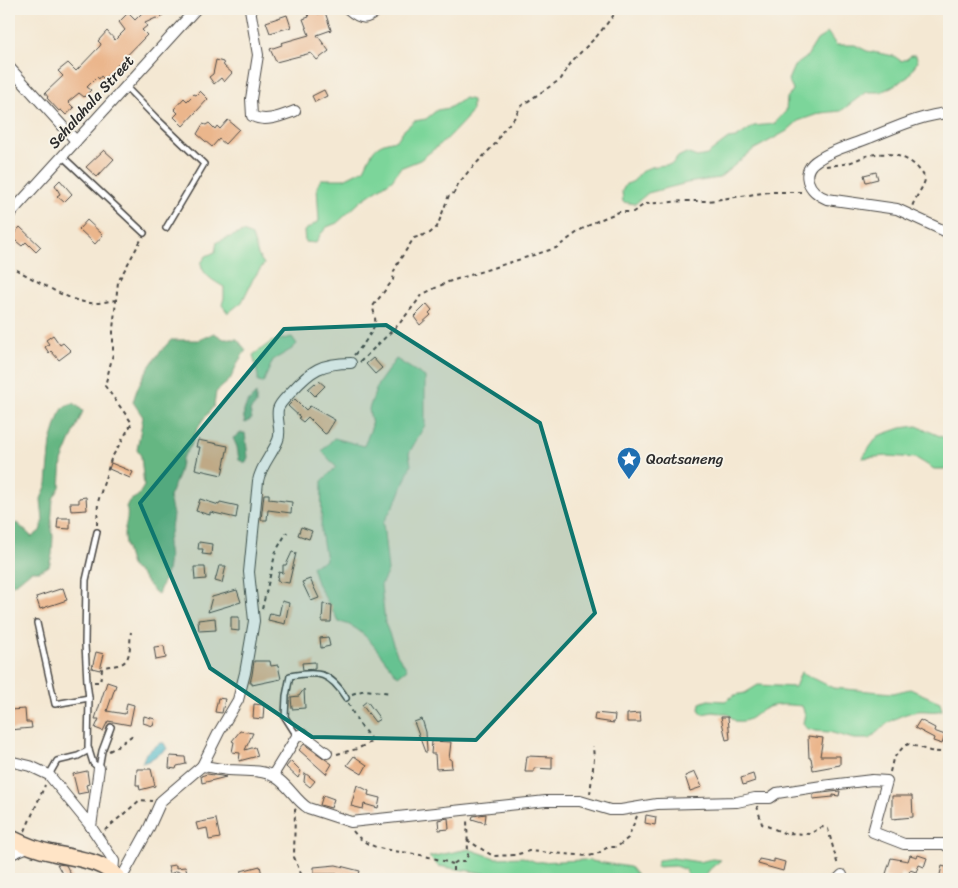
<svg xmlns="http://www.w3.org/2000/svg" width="958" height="888" font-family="Sriracha,sans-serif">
<rect width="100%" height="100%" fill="#f7f3e8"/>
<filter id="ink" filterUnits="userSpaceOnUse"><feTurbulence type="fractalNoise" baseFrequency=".02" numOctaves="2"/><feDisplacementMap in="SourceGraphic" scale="10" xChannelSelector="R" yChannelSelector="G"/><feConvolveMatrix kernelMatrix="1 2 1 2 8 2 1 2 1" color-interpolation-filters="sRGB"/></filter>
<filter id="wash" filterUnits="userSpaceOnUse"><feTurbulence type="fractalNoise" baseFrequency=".0096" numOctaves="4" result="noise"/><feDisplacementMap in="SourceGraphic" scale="20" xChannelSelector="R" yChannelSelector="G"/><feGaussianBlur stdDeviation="1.12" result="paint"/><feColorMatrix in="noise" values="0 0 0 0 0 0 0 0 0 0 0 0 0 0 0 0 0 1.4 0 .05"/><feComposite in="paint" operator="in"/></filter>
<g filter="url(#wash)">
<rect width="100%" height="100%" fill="#f4e8d3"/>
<!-- green -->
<g fill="#7cd59a" stroke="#548062">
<path d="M828,33L836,45H855L867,51L894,56L901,61L907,59L911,55H916L918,62L915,65L908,77L891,87L881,92H866L841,111L821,113L798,121L787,131L753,150L719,178L687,183L648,193L635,204L623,202L622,191L626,184C637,181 634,179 641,172C650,165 662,166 672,164L678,157L686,153L697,157L707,155L728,139L736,138L754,126L774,124L786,111L787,98L793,90L788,80L794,66L806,58L817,40Z"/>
<path d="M465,98L472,100V110L466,119L447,139L420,160L400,168L392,180L362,200L337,223L327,227L320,235L316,243L305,242L304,231L319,221L317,187L321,179H344L364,169C374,149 373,144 397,140L403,131L414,121L426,119L437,110L449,108Z"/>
<path d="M243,232L252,236L258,255L264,264L253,279L242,302L228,313L222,305L224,298V287C214,281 202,275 201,263L206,256L215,252L217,242Z"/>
<path d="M292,337L297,344L292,349L273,360L263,383L258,382V376L253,355L271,342Z"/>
<path d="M396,359L425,377V425L409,453L411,465L398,498L383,523L388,571L381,585L385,623L397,654L407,669L398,676C380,657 366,626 339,622L317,583L312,566L326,560L321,531L322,481L336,467L322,451L334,438L364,446L372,426L369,409L378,384Z"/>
<path d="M917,426L949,440V469H934L916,458L888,456L862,458L878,436L901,428Z"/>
<path d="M801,672L833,688L893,693L910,689L940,702L942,710C934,713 926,710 918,711C896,715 885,724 870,739H854L829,732L815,731L806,728L803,723L805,714L802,706C790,705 777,703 766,708C753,714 752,723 735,721L728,714L713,712L702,714L699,709L700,703L708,700L725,701L735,695L745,693L758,685L795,687Z"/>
<path d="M469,849L495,858L523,857L536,862L584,860L630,867L639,878C620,883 611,870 588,879H495L489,874L438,866L429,857Z"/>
<path d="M673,858L699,862L712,859L721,860L710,869L703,879H688L686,870L675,866L656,867L658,860Z"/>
</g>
<!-- forest -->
<g fill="#65b682" stroke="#487056">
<path d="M214,333L224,339H237L246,350L238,362L230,380L216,392L214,406L202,421L195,434L191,446L182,458L178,476L169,497L173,515L171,529L167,544L169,557L167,572L158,594C146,587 146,575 132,568C128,557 125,547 124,536C124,526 130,516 126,507L129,501L138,496L144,486L141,456L137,450L143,417L133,402C139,378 154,358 171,340H199Z"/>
<path d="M256,394V404L250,411L252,419L245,423C241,410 246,403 256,394Z"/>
<path d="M74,403L83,411L62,461L60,487L53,499L51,525L53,536L52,555L49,566L39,571H31L19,581L9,587V527L17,523L32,537L40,531L43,521L41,499L47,484L51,441L59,415L64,407Z"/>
<path d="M241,433H245L248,457L246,463L239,460L237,447L233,438Z"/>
</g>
<!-- water -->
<path fill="#4bb7c8" stroke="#3b717a" d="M160,743H164L167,749L148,761L142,763L146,753Z"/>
<g id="blocks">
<!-- building -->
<g fill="#ebb68c">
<path d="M146,9H169L159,19L156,18L145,23L147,26L142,30L147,35L104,79L101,76L99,79L97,77L87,87L91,90L84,97L79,93L68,102L74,108L66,115L61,110L59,111L47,98L48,97L45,93L63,76L58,71L68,63L76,71L100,46L101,44L98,41L107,31L115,40L125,30L119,22L128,13L135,20Z"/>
<path d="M317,11L318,14L325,12L331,30L317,35L329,51L317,60L311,53L276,62L270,49L282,45L281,43L309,35L303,19L309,17L308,14Z"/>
<path d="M287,15L291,27L270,33L266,22Z"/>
<path d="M216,60L223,62L224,66L232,73L224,82L221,78L214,84L209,77L213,74Z"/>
<path d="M324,90L327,96L315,102L312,96Z"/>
<path d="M200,91L208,99L183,126L174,117L178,113L174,109L184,98L187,101L194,94L196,95Z"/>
<path d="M228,120L239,129L225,144L219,139L212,147L197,134L203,124L206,125L209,123L215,129L217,126L220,129Z"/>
<path d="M104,150L114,159L97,177L86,167Z"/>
<path d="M876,172L878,179L866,182L864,175Z"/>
<path d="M60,180L72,194L64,202L57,196L60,194L55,185Z"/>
<path d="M87,220L103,235L95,244L79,229Z"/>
<path d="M20,227L41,247L36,252L26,242L22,246L11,237Z"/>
<path d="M427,304L432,310L429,313L431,315L420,325L414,317Z"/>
<path d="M53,335L60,345L63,343L71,351L59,360L51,351L49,353L45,347L49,344L46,340Z"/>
<path d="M373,358L382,368L375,374L366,364Z"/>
<path d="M319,381L325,386L315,396L308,389L315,383L316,384Z"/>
<path d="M295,399L306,410L310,406L335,420L327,433L325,434L308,417L303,422L298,418L300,417L288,406Z"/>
<path d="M198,440L228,446L222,475L195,469L200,447H196Z"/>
<path d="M111,463L133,472L130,478L109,469Z"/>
<path d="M264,494H269V499L292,502L291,513L268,510L267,520H261Z"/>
<path d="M86,497L87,510L71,511L70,503H79V498Z"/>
<path d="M200,499L219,505L220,502L238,506L236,518L210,512V515L196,511Z"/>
<path d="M58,518H70V529L57,528Z"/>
<path d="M301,527L312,531L309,539L298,535Z"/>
<path d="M199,542L212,544L211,555L202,554L203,549H198Z"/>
<path d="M292,552L296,553L289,583L277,581L279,572L283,573V565H286Z"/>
<path d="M219,566H226L222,583L215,581Z"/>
<path d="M194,567H205L206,579L195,580Z"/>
<path d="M310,579L319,598L311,601L302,582Z"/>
<path d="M63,588L67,600L40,609L36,597Z"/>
<path d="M237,590L241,602L208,612L212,597Z"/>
<path d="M282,601L289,603L285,624L268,620L270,613L279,615Z"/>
<path d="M323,604L332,605L331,622H322Z"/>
<path d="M231,617H239V631L231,630Z"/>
<path d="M215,618L216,630L199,631L198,620Z"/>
<path d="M328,637L330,646L321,648L320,638Z"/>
<path d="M164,646L166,658L156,660L154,647Z"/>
<path d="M96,652L104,654L100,670L92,668Z"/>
<path d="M254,661H270L271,666L278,665L281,679L252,685V683H250L252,675Z"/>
<path d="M315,662V669L303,670L302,663Z"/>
<path d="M107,682L116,685L107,711L125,714L127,703L134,705L130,725L108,721L103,731L95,728L99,719H95Z"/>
<path d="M304,689L305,708L292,709L291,697L299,696Z"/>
<path d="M218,698L225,699L222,713L215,712Z"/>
<path d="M367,701L380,719L375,722L362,705Z"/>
<path d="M254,704L264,705L263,719L253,718Z"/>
<path d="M25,709L26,722H31L32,728L9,730V710Z"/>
<path d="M595,713L615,715L614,723L594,720Z"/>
<path d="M640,713L641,722H627V714Z"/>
<path d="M144,716L155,719L153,726L143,723Z"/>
<path d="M721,717H728L730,739L726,740Z"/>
<path d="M422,719L426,732L427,752H425L414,722Z"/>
<path d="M920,720L935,728L934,731L945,735L942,744L933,741L934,738L915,728Z"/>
<path d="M240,731L253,733L245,750L255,747L258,756L239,761L240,753L232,752L234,742L232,741Z"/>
<path d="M808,736L823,738L820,756H840V765L813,770L811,758H809Z"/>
<path d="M432,741L451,742L449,759H451L452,768L436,769L435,754H431Z"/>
<path d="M304,744L332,764L326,774L299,750Z"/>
<path d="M170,756L185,757L186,764L177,766L176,769L169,768Z"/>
<path d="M354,756L367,765L362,774L347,765Z"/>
<path d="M527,756L552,757V769L534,768V772H525Z"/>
<path d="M291,761L301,771L298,778L286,767Z"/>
<path d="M137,769H151L155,786L140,790L139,785H136Z"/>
<path d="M87,771L89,784L86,785L88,792L78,794L73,774Z"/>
<path d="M695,772L702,787L690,791L685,776Z"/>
<path d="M305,773L315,781L310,787L304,782Z"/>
<path d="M207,774L221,776L226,777L202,783L201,776Z"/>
<path d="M753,774L755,781L743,785L741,778Z"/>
<path d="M357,785L369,791L368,795L380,798L378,808L364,804L363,809L351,806Z"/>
<path d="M840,791L839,796L833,795V797L813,799V794Z"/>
<path d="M323,795L334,799L331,808L320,805Z"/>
<path d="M892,796H912L913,817L892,819Z"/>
<path d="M486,814L485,823L472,819L473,816Z"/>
<path d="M646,815L656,817L655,825L645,823Z"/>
<path d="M448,818L449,829L439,830L438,820Z"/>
<path d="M216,819L220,838L209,840L207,828L198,830L196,823Z"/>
<path d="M910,855L917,857L918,855L927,858L924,867L919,865L916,872L910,870L908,876L901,873L899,879H892L885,877L891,858L908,861Z"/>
<path d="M759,859L774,862V859L785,862L783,871L758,864Z"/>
<path d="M57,864L66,865L73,879H65Z"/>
<path d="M176,865V868L185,867L187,872L182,874L177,871L170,874L168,866Z"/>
<path d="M336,865L360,871L358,878L342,874H314V867Z"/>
<path d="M260,866L262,875L244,879L241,871Z"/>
<path d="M942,866L949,868V879H939Z"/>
</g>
</g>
</g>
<g filter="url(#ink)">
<use href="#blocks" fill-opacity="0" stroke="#494744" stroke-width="1"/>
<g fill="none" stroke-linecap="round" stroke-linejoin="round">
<defs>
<g id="service">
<path d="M125,86L156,118L204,164L166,228"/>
<path d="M62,156L144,233"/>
<path d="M97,532L86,580L85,644L87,682L89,698L88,747L93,763L99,768"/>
<path d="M37,623L55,704L89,698"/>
<path d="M297,736L285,717L286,696L290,676C319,671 330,672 346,698"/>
<path d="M99,768L102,751L111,727"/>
<path d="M49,775L57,761L78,756L89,750"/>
</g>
<g id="minor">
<path d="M250,9L258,55L251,99L252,116C266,123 281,116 295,111"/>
<path d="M348,9C361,20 366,21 379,9"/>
<path d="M9,67L76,141"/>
<path d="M949,113C921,115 895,128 869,138C852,145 834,149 819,159C798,171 808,192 827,199L897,209L949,233"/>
<path d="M9,215L196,9"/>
<path d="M9,761L30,766L49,775L89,824L114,861L113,873"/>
<path d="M202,766C211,767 220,769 229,770C243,771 262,769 275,777C289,785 295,800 308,808L351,822L546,801H580L610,810H621L657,804L737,802L755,798H770L777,793L822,786L872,780L887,781L873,832L904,844H944L949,847"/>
<path d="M273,775L297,736L302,734L327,753"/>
<path d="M91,827L99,768"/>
<path d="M9,855L28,847"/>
<path d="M121,879L148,830L161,801L202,766L219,732L238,700L245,673L254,621L249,572L258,481C261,465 272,455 278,440C282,431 276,419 278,409C280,402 287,397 292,391C311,370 322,363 351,363"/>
<path d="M838,879L842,875"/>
</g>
<path id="secondary" d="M9,837C23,844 37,850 53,853C77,859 102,860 119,879"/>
</defs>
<!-- service casing -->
<use href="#service" stroke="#494744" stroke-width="8"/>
<!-- minor casing -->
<use href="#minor" stroke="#494744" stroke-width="12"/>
<!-- secondary casing -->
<use href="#secondary" stroke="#494744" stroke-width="18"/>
<!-- path -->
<g stroke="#494744" stroke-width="2" stroke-dasharray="4 4" stroke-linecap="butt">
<path d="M826,166C833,165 841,165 848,163C855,161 860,158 866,156C883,151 904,154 917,167C920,171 924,174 925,179C925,185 914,199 912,207"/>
<path d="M9,266C32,277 66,301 90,303C98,304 108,301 116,300"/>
<path d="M354,355C361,348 374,331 375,322C376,317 373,311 373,306L393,280L394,271L399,261L414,238L430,233L437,227L449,195L454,193L456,187L468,172L497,142L501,133L515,117L521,106L561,79L572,61L597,36L613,16L615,9"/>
<path d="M360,362L399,324L423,294L448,282L556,248L582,229L599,220L619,212H633L645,204L685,201H708L769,192H804"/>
<path d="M97,525L98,502L111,459L132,423L105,386L113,354V329L118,282L142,238"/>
<path d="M262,609L276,551L287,532"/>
<path d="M94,682H100L102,669L105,667C109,666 113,666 118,665C133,662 129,643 131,632"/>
<path d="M352,694L365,690L391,693"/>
<path d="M109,751L117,747L134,734"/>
<path d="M337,754L357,749L373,741C362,729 355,718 348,703"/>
<path d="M890,772L893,759L904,746L909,744L930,751L949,753"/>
<path d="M590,794L594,759L593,746"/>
<path d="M757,806L762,824L784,833L810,834L822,827L828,829L838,866"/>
<path d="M296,809L295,810L294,857L303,879"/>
<path d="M105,830L140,800L152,801"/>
<path d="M25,831L45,785"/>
<path d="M353,831C368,851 393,850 414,854C428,856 440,860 453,864"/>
<path d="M467,840L493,856L515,855L529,851L589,856L597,854L608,847H617L628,838L637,816"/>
<path d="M453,879V864L458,861H465L468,855L467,818"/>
</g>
<!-- service -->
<use href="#service" stroke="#fff" stroke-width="5"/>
<!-- minor -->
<use href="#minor" stroke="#fff" stroke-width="10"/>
<!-- secondary -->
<use href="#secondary" stroke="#ffe4c6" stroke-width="15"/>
</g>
</g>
<!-- marked area -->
<path fill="#0f766e" fill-opacity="0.2" stroke="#0f766e" stroke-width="4" stroke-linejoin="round" d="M386,325L540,423L595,613L476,740L312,737L210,668L140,503L284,329Z"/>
<!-- icons -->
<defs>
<symbol id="sight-pin" viewBox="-11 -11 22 30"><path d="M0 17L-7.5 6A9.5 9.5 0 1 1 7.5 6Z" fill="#1f6fb2" stroke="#f7f3e8"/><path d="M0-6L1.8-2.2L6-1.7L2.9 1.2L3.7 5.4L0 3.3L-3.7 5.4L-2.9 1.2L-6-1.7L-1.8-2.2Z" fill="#fff"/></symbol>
</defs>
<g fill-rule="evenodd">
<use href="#sight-pin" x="615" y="445" width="28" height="38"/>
</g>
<g text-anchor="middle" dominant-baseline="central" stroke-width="4" stroke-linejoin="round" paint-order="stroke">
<!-- street labels -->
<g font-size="15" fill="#2b2b2b" stroke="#f7f3e8">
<text transform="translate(91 102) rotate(-48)">Sehalahala Street</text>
</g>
<!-- poi labels -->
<g font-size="15" fill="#2b2b2b" stroke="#f7f3e8" text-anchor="start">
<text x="646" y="459">Qoatsaneng</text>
</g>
</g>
<!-- margin -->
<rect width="958" height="888" fill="none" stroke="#f7f3e8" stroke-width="30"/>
</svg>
